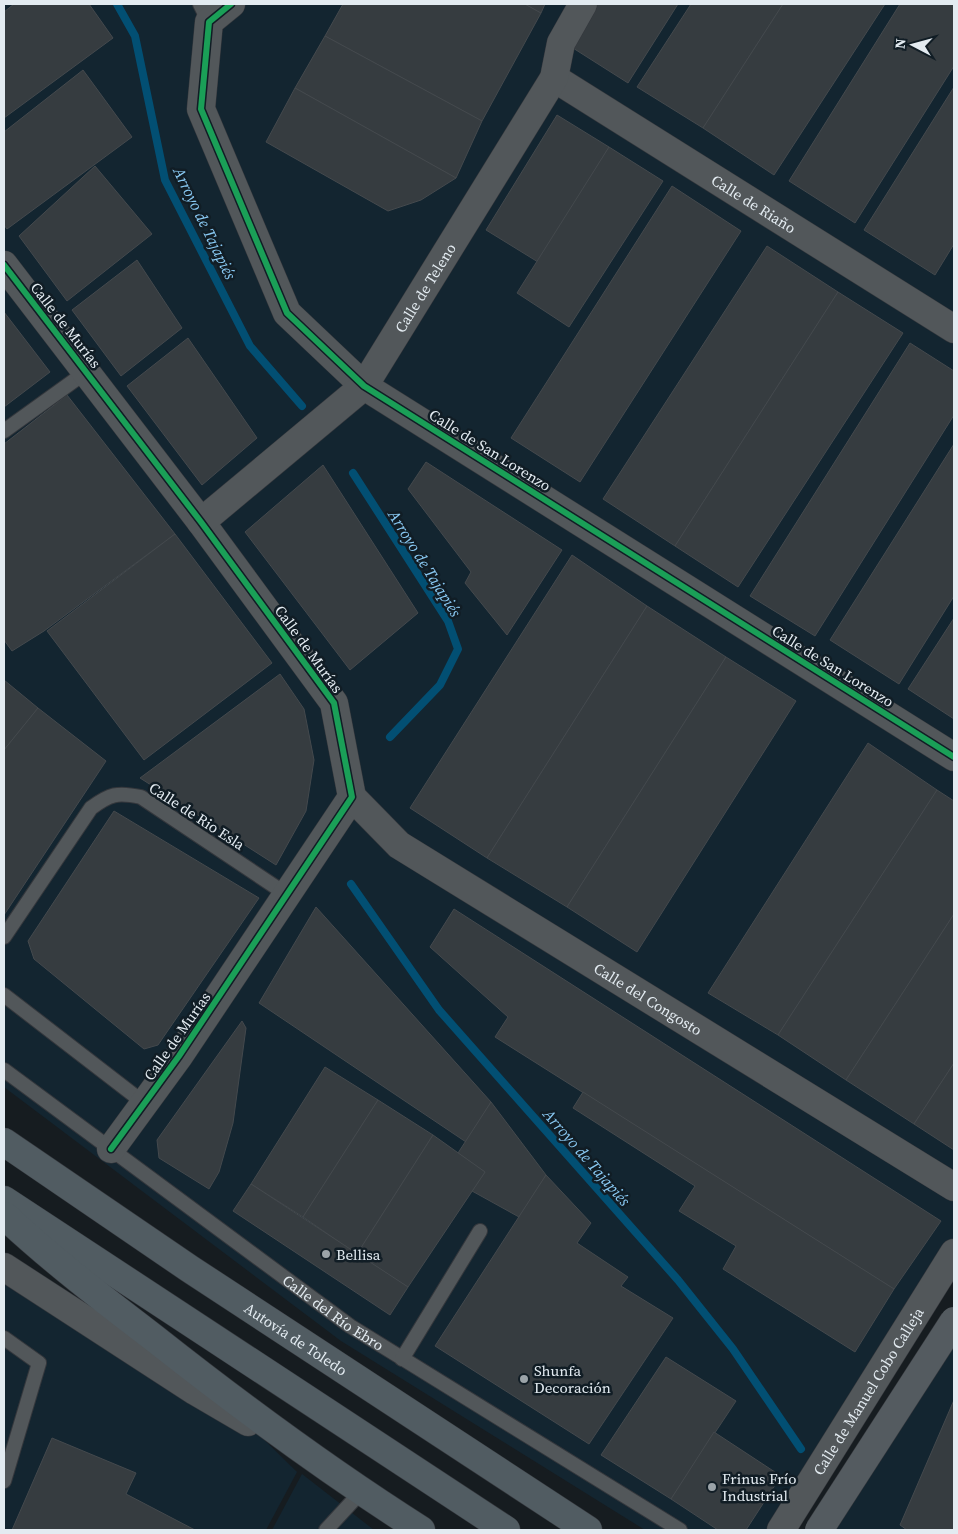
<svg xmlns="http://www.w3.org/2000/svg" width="958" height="1534" font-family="'Source Serif 4',serif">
<rect width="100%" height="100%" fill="#161c20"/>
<!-- built -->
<g fill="#132530">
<path d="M4,4H954V1275L792,1530H645L341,1341L4,1087Z"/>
<path d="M4,1263L230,1406L297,1472L266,1530H4Z"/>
<path d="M954,1344V1530H835Z"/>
<path d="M302,1474L374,1530H272Z"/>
</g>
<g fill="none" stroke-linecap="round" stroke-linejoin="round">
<!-- stream -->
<g stroke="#024f73" stroke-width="8">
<path d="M117,4L135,36L165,180L250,346L302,406"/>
<path d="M353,473L448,621L458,649L440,685L390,737"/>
<path d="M351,884L439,1010L678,1280L733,1349L801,1449"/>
</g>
</g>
<!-- building -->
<g fill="#363c40" stroke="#44494d">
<path d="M14,4H89L113,38L4,118V12Z"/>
<path d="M343,4H525L541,13L482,121L325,36Z"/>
<path d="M525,4H545L541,13Z"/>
<path d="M590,4H678L628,83L565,43Z"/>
<path d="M691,4H783L703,128L637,87Z"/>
<path d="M783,4H885L774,175L703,128Z"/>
<path d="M900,4H954V66L855,223L789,181Z"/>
<path d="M325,36L482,121L456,178L295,88Z"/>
<path d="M83,70L132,137L7,229L4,225V132Z"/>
<path d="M954,87V244L935,275L864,230Z"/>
<path d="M295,88L456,178L421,200L388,211L266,142Z"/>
<path d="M557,115L609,147L538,262L486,230Z"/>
<path d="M609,147L663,181L569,327L517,293Z"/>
<path d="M95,166L152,234L67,301L19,236Z"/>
<path d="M672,186L741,231L580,482L511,438Z"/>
<path d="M767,246L838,292L675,546L603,499Z"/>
<path d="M137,260L182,328L121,376L72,310Z"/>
<path d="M838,292L903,333L738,587L675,546Z"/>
<path d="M4,312L50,372L4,407Z"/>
<path d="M188,338L257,438L202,485L127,386Z"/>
<path d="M910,343L954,371V415L815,636L750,596Z"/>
<path d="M67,395L175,534L44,631L12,651L4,640V444Z"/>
<path d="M954,444V596L899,684L830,640Z"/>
<path d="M426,462L562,550L507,635L465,583L471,572L408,489Z"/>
<path d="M323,465L418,613L350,670L245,532Z"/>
<path d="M175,534L272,663L144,760L47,631Z"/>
<path d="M572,555L647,606L487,858L410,808Z"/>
<path d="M647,606L726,657L567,907L487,858Z"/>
<path d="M954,618V719L908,689Z"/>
<path d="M726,657L796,701L637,952L567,907Z"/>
<path d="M280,674L304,709L314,760L306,811L276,865L140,778Z"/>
<path d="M4,680L38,708L4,750Z"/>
<path d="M38,708L106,761L4,915V750Z"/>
<path d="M868,743L937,790L778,1035L708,993Z"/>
<path d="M937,790L954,801V914L846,1080L778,1035Z"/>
<path d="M114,811L259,898L158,1045L144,1049L34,959L28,941Z"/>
<path d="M316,907L491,1102L466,1142L259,1003Z"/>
<path d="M454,909L941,1221L894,1289L495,1037L508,1017L430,947Z"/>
<path d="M954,914V1063L914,1124L846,1080Z"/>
<path d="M242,1021L246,1028L233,1123L219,1172L209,1189L159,1158L157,1140Z"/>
<path d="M954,1063V1150L914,1124Z"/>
<path d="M325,1067L378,1100L303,1217L251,1184Z"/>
<path d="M583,1092L894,1289L855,1352L723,1269L736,1246L679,1211L695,1186L573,1108Z"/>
<path d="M378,1100L433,1135L357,1254L303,1217Z"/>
<path d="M491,1102L546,1175L519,1217L472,1191L485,1172L458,1153Z"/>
<path d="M433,1135L485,1172L408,1287L357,1254Z"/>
<path d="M546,1175L591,1223L577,1243L628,1277L621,1286L673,1318L589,1444L435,1346Z"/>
<path d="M251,1184L408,1287L390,1315L233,1211Z"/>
<path d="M666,1357L736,1401L671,1499L601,1455Z"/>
<path d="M954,1400V1530H907L900,1525Z"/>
<path d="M714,1432L781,1476L746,1530H718L671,1499Z"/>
<path d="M52,1438L136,1473L126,1494L195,1530H12Z"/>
</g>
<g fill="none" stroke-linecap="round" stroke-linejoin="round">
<defs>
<g id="lane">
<path d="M200,4L209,22"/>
<path d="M4,431L86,372"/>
<path d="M4,937L91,808C110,794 117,792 141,797L286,894"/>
<path d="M4,995L144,1103"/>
<path id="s1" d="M4,1070L350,1326L680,1530"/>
<path d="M4,1338L39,1363L4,1481"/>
<path d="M402,1359L480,1231"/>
<path d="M326,1530L361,1492"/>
</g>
<g id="street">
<path d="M231,4L209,22L201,109L287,313L364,386L954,757"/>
<path id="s2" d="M554,78L954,329"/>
<path d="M4,265L201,522L334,703L352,797L179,1056L111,1149"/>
<path id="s3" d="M201,522L364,386L554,78L561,43L583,4"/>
<path id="s4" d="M352,797L399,845L954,1187"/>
<path d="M4,1267L195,1391L248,1422"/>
<path id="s5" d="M781,1530L954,1253"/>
</g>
<g id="highway">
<path id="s6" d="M4,1142L190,1269L588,1530"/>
<path d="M4,1200L506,1530"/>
<path d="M5,1216C52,1260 103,1299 154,1338C240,1406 328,1471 421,1530"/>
</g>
</defs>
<!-- lane casing -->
<use href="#lane" stroke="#34373c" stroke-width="16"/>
<!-- street casing -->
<use href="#street" stroke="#34373c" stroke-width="29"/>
<!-- highway casing -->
<use href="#highway" stroke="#34373c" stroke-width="29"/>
<!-- lane -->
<use href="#lane" stroke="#52575a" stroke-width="14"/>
<!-- street -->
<use href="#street" stroke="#52575a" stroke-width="28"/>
<!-- highway -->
<use href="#highway" stroke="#515c62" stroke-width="28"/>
<defs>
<path id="secondary-bridge" d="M819,1530L954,1321"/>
</defs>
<!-- secondary-bridge casing -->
<use href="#secondary-bridge" stroke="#34373c" stroke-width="29" stroke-linecap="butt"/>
<!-- secondary-bridge -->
<use href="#secondary-bridge" stroke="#545b60" stroke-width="28"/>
<defs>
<g id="cycleway">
<path d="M231,4L209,22L201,109L287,313L364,386L954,757"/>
<path d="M4,265L201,522L334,703L352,797L179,1056L111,1149"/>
</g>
</defs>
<!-- cycleway casing -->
<use href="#cycleway" stroke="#111d25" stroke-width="9"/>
<!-- cycleway -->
<use href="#cycleway" stroke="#1a9f57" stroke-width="6"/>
</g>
<!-- markers -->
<g fill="#9ba3a8" stroke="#111d25" stroke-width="2">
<circle cx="326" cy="1254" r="5"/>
<circle cx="524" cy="1379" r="5"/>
<circle cx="712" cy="1487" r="5"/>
</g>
<g text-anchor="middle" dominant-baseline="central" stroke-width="5" stroke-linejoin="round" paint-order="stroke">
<!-- street labels -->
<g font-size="15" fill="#e3ebf1" stroke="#111d25">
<text stroke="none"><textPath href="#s2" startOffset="236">Calle de Riaño</textPath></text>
<text stroke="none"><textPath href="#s3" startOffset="328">Calle de Teleno</textPath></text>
<text transform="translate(66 325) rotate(52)">Calle de Murías</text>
<text transform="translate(490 450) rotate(32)">Calle de San Lorenzo</text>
<text transform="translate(309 649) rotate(54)">Calle de Murías</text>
<text transform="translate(833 666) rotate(32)">Calle de San Lorenzo</text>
<text transform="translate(197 816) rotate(33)">Calle de Rio Esla</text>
<text stroke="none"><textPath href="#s4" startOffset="360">Calle del Congosto</textPath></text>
<text transform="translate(177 1036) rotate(-55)">Calle de Murías</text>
<text stroke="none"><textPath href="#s1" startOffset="409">Calle del Río Ebro</textPath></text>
<text stroke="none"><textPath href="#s6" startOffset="352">Autovía de Toledo</textPath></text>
<text stroke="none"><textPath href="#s5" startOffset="164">Calle de Manuel Cobo Calleja</textPath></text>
</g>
<!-- poi labels -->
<g font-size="15" fill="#e3ebf1" stroke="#111d25" text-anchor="start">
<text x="336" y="1254">Bellisa</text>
<text x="534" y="1370">Shunfa<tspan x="534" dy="17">Decoración</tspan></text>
<text x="722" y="1478">Frinus Frío<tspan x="722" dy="17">Industrial</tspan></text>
</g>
<!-- water labels -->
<g font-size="16" font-style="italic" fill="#89c9f3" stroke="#111d25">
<text transform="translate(205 223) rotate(64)">Arroyo de Tajapiés</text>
<text transform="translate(425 563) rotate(58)">Arroyo de Tajapiés</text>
<text transform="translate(587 1157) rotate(49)">Arroyo de Tajapiés</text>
</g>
</g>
<!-- border -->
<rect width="958" height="1534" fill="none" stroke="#e3ebf1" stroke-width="10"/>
<!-- north arrow -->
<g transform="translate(913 45) rotate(276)" stroke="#111d25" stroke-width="4" paint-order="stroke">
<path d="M0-4L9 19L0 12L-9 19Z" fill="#e3ebf1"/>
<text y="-8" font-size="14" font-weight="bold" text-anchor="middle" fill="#e3ebf1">N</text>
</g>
</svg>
